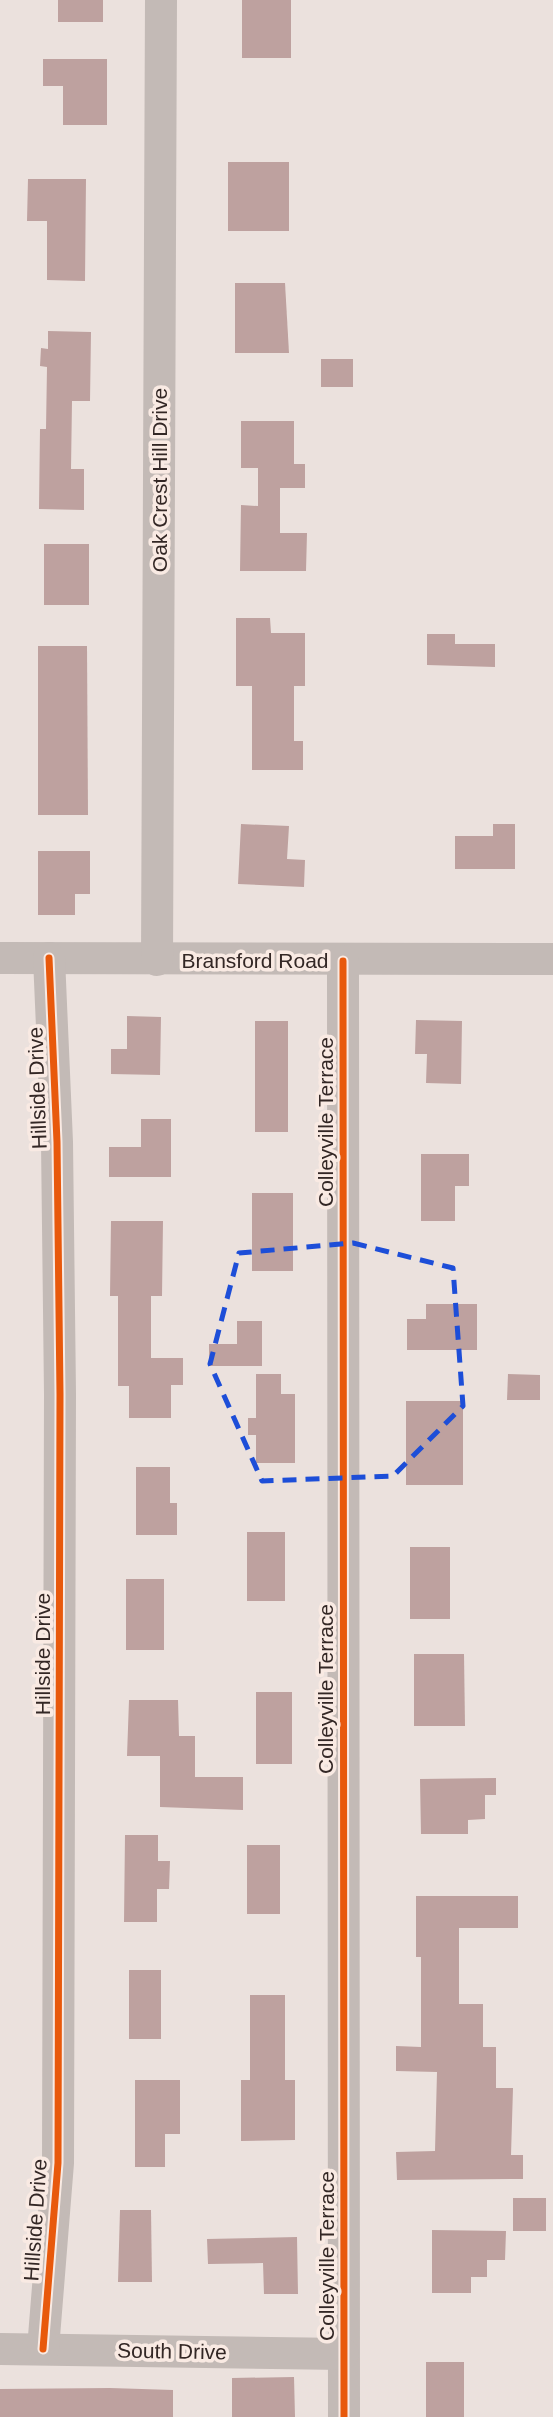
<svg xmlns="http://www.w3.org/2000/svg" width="553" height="2417" font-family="Helvetica,sans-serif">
<rect width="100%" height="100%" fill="#ebe1dd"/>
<!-- building -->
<g fill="#bea19f">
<rect x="58" y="0" width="45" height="22"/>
<rect x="242" y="0" width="49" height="58"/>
<path d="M43,59H107V125H63V86H43Z"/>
<rect x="228" y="162" width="61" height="69"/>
<path d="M28,179H86L85,281L47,280V221H27Z"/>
<path d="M235,283H285L289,353H235Z"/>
<path d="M48,331L91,332L90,401H72L71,469H84V510L39,509L40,429H46L47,367L40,366L41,348L48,349Z"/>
<rect x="321" y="359" width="32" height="28"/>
<path d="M241,421H294V464H305V488H280V533H307L306,571H240L241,505L258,506V468H241Z"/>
<rect x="44" y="544" width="45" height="61"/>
<path d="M236,618H270L271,633H305V686H294V741H303V770H252V686H236Z"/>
<path d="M427,634H455V644H495V667L427,665Z"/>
<path d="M38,646H87L88,815H38Z"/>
<path d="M241,824L289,826L287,859L305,860L304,887L238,884Z"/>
<path d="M493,824H515V869H455V836H493Z"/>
<path d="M38,851H90V894H75V915H38Z"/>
<path d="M127,1016L161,1017L160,1075L111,1074V1049H127Z"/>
<path d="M416,1020L462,1021L461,1084L426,1083L427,1054H415Z"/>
<rect x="255" y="1021" width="33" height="111"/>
<path d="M141,1119H171V1177H109V1147H141Z"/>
<path d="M421,1154H469V1186H455V1221H421Z"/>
<rect x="252" y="1193" width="41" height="78"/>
<path d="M111,1221H163L162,1296H151V1358H183V1385H171V1418H129V1386H118V1296H110Z"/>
<path d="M426,1304H477V1350H407V1319H426Z"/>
<path d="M237,1321H262V1366H209V1344H237Z"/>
<path d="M256,1374H281V1394H295V1463H256V1435H248V1418H256Z"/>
<path d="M508,1374L540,1375V1400H507Z"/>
<rect x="406" y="1401" width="57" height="84"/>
<path d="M136,1467H170V1503H177V1535H136Z"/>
<rect x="247" y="1532" width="38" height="69"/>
<rect x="410" y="1547" width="40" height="72"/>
<rect x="126" y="1579" width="38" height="71"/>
<path d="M414,1654H464L465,1726H414Z"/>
<rect x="256" y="1692" width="36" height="72"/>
<path d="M129,1700H178L179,1736H195V1777H243V1810L160,1807V1756H127Z"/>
<path d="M496,1778V1795H485V1819L468,1820V1834H421L420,1779Z"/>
<path d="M125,1835H158V1861H170L169,1889H157V1922H124Z"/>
<rect x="247" y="1845" width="33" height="69"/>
<path d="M416,1896H518V1928H459V2004H483V2047H496V2088H513L511,2155H523V2179L397,2180L396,2152L435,2151L437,2072L396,2071V2046L421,2047V1957H416Z"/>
<rect x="129" y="1970" width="32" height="69"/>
<path d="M250,1995H285V2080H295V2140L241,2141V2080H250Z"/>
<path d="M135,2080H180V2134H165V2167H135Z"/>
<rect x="513" y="2198" width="33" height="33"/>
<path d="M120,2210H151L152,2282H118Z"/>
<path d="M432,2230L506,2231L505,2260H487V2277H471V2293H432Z"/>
<path d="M297,2237L298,2294H264L263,2263L208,2264L207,2239Z"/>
<rect x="426" y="2362" width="38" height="55"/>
<path d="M294,2377L295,2417H232V2378Z"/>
<path d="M110,2388L173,2390V2417H0V2389Z"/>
</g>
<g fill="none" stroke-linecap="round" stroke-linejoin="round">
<!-- minor -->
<g stroke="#c3bab6" stroke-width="32">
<path d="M0,958L553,959"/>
<path d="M157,960L161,0"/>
<path d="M343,961L344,2417"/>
<path d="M0,2349L343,2354"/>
<path d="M43,2349L58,2163L60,1394L57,1142L49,958"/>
</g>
<defs>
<g id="cycleway">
<path d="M343,961L344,2417"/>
<path d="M43,2349L58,2163L60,1394L57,1142L49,958"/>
</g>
</defs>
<!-- cycleway casing -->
<use href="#cycleway" stroke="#f9eae3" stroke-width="11"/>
<!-- cycleway -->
<use href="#cycleway" stroke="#e8590c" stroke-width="7"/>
</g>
<!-- marked area -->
<path fill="none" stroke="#1d4ed8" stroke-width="5" stroke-dasharray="14 9" stroke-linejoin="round" d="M353,1243L453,1268L463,1406L393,1476L262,1481L210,1364L239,1253Z"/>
<g text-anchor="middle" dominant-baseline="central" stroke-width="7" stroke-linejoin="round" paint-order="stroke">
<!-- street labels -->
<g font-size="21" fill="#332725" stroke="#f9eae3">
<text transform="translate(159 480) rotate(-90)">Oak Crest Hill Drive</text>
<text x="255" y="960">Bransford Road</text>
<text transform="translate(37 1088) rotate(-92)">Hillside Drive</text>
<text transform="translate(325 1122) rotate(-90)">Colleyville Terrace</text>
<text transform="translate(42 1654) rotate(-90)">Hillside Drive</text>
<text transform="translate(325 1689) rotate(-90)">Colleyville Terrace</text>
<text transform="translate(35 2220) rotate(-86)">Hillside Drive</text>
<text transform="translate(326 2256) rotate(-90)">Colleyville Terrace</text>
<text transform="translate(172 2351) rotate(1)">South Drive</text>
</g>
</g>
</svg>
